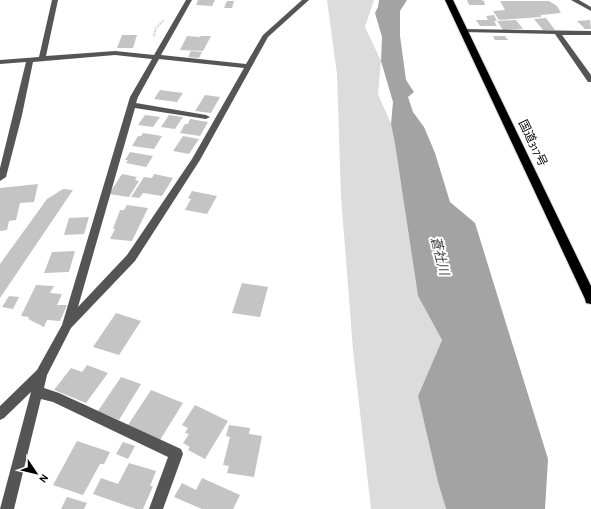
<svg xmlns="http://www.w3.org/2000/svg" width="591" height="509" font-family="'Alegreya Sans','Noto Sans JP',sans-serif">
<rect width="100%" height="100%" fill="#fff"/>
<!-- green -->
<path fill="#dcdcdc" d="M327,0H374L365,27L381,61L378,94L391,124L395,144L418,296L442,340L418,396L438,482L446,509H371L353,350L341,196L337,74Z"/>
<!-- water -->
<path fill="#a3a3a3" d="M379,0H407L400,11V36L406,80L414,92L408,97L413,112L424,127L435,153L450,202L475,223L548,459L545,509H446L438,482L418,396L442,340L418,296L395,144L391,124L393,102L381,61L382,37L375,13L378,7Z"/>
<!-- building -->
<g fill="#c4c4c4">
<path d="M198,0H215L212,6L196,5Z"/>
<path d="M467,0H481L484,1L485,5H469Z"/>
<path d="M227,1H234L232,8H224Z"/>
<path d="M500,1H549L557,6L561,13L541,15V17L499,20L493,11L505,10Z"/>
<path d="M494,15L497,21H494L497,26H480L476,20H488L486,16Z"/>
<path d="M546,18L555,30H543L534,19Z"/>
<path d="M516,20L523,29L503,30L497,21Z"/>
<path d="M590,20L591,29H585L577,21Z"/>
<path d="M122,35H137L133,48H117Z"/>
<path d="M187,36L200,37L201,36H211L203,51L180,50Z"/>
<path d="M493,36H505L508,40H495Z"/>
<path d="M191,51L202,52L199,58L188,57Z"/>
<path d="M160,90L183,93L177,102L154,99Z"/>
<path d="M205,95L220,97L211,113L195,111Z"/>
<path d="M145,115L160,117L153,127L138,125Z"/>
<path d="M169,115L183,117L175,129L161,127Z"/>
<path d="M190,119L208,122L200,136L180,133L185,124H188Z"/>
<path d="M143,133L162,136L154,149L132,146L138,136H141Z"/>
<path d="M183,136L199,139L189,154L173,151Z"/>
<path d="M130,152L153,156L146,167L126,163L128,160H125Z"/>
<path d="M122,174L137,177L135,180L139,181L129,197L109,194Z"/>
<path d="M154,174L173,178L162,196L143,193L139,198L131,197L144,177L152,178Z"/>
<path d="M38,184L34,202L20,203L16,220L9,221L7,230L0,231V188Z"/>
<path d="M63,189L73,190L0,298V264L47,199Z"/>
<path d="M192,191L217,196L207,214L185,210L191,199L188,198Z"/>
<path d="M127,205L148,208L132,241L110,239L115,229H113L120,210H124Z"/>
<path d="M89,217L84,234L64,235L69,218Z"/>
<path d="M75,251L69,272L44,273L52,252Z"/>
<path d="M242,283L268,287L260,317L232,313Z"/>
<path d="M36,285L54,286L50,293L62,294L57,305H67L60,321L47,320L44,327L28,319L29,317L21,316Z"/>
<path d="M9,296L19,297L13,309L2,307Z"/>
<path d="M116,313L141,321L119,355L93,347Z"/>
<path d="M87,365L108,373L86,403L54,390L71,368L82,372Z"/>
<path d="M121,377L141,384L119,420L98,411Z"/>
<path d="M151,390L183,403L160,440L128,425Z"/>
<path d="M195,405L228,421L205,459L188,450L190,447L183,443L189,434L185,433L188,428L182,425Z"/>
<path d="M229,425L250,428L249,434L262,436L254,477L227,473L229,466L223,465L230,437L226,436Z"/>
<path d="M77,441L110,452L104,464H100L83,495L53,485Z"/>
<path d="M123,442L135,446L128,459L116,454Z"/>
<path d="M129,463L156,471L150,486H153L143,509H136L93,494L101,478L118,484Z"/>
<path d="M202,478L240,495L233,509H202L174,497L182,483L196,490Z"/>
<path d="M67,497L87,503L84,509H61Z"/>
</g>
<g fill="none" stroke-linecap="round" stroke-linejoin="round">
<defs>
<path id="highway" d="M445,0H453L591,286V304L586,303L585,299Z"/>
</defs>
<!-- highway casing -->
<use href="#highway" stroke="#dbdbdb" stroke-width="2"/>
<!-- path -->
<path stroke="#777" stroke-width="1.5" stroke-dasharray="0.5 1.5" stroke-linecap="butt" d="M154,36L156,28L164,20"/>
<!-- minor -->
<g fill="#555" fill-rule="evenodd">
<path d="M52,0H58L46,56L115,51L154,55L186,0H192L161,55L246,64L263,35L302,0H309L268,37L200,160L135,261L71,328L47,375L44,388L59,393L181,449L183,454L163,509H149L168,457L53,402L41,399L14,509H0L31,392L4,418L0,420V406L37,370L62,325L130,97L152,59L115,55L33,62L22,115L6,177L0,181V168L26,62L0,64V60L39,57ZM159,59L244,68L192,159L127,255L78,307L135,108L206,119L210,117L206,115L136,103L138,97Z"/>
<path d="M571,0H579L591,7V11Z"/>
<path d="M464,29L591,31V35H562L591,75V82H588L555,34L462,32L461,31Z"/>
</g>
<!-- highway -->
<use href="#highway" fill="#000" fill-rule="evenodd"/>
</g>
<g text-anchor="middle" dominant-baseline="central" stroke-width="4" stroke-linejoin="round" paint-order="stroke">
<!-- street labels -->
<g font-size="12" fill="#000" stroke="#fff">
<text transform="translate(533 143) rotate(64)">国道317号</text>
</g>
<!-- water labels -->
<g font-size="13" font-style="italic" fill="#444" stroke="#fff">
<text transform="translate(439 256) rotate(76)">蒼社川</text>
</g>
</g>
<!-- north arrow -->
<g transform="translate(36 473) rotate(125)" stroke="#ffffff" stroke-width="3" paint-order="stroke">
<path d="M0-3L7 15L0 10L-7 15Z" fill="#000000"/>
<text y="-6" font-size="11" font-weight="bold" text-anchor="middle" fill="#000000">N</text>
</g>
</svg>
